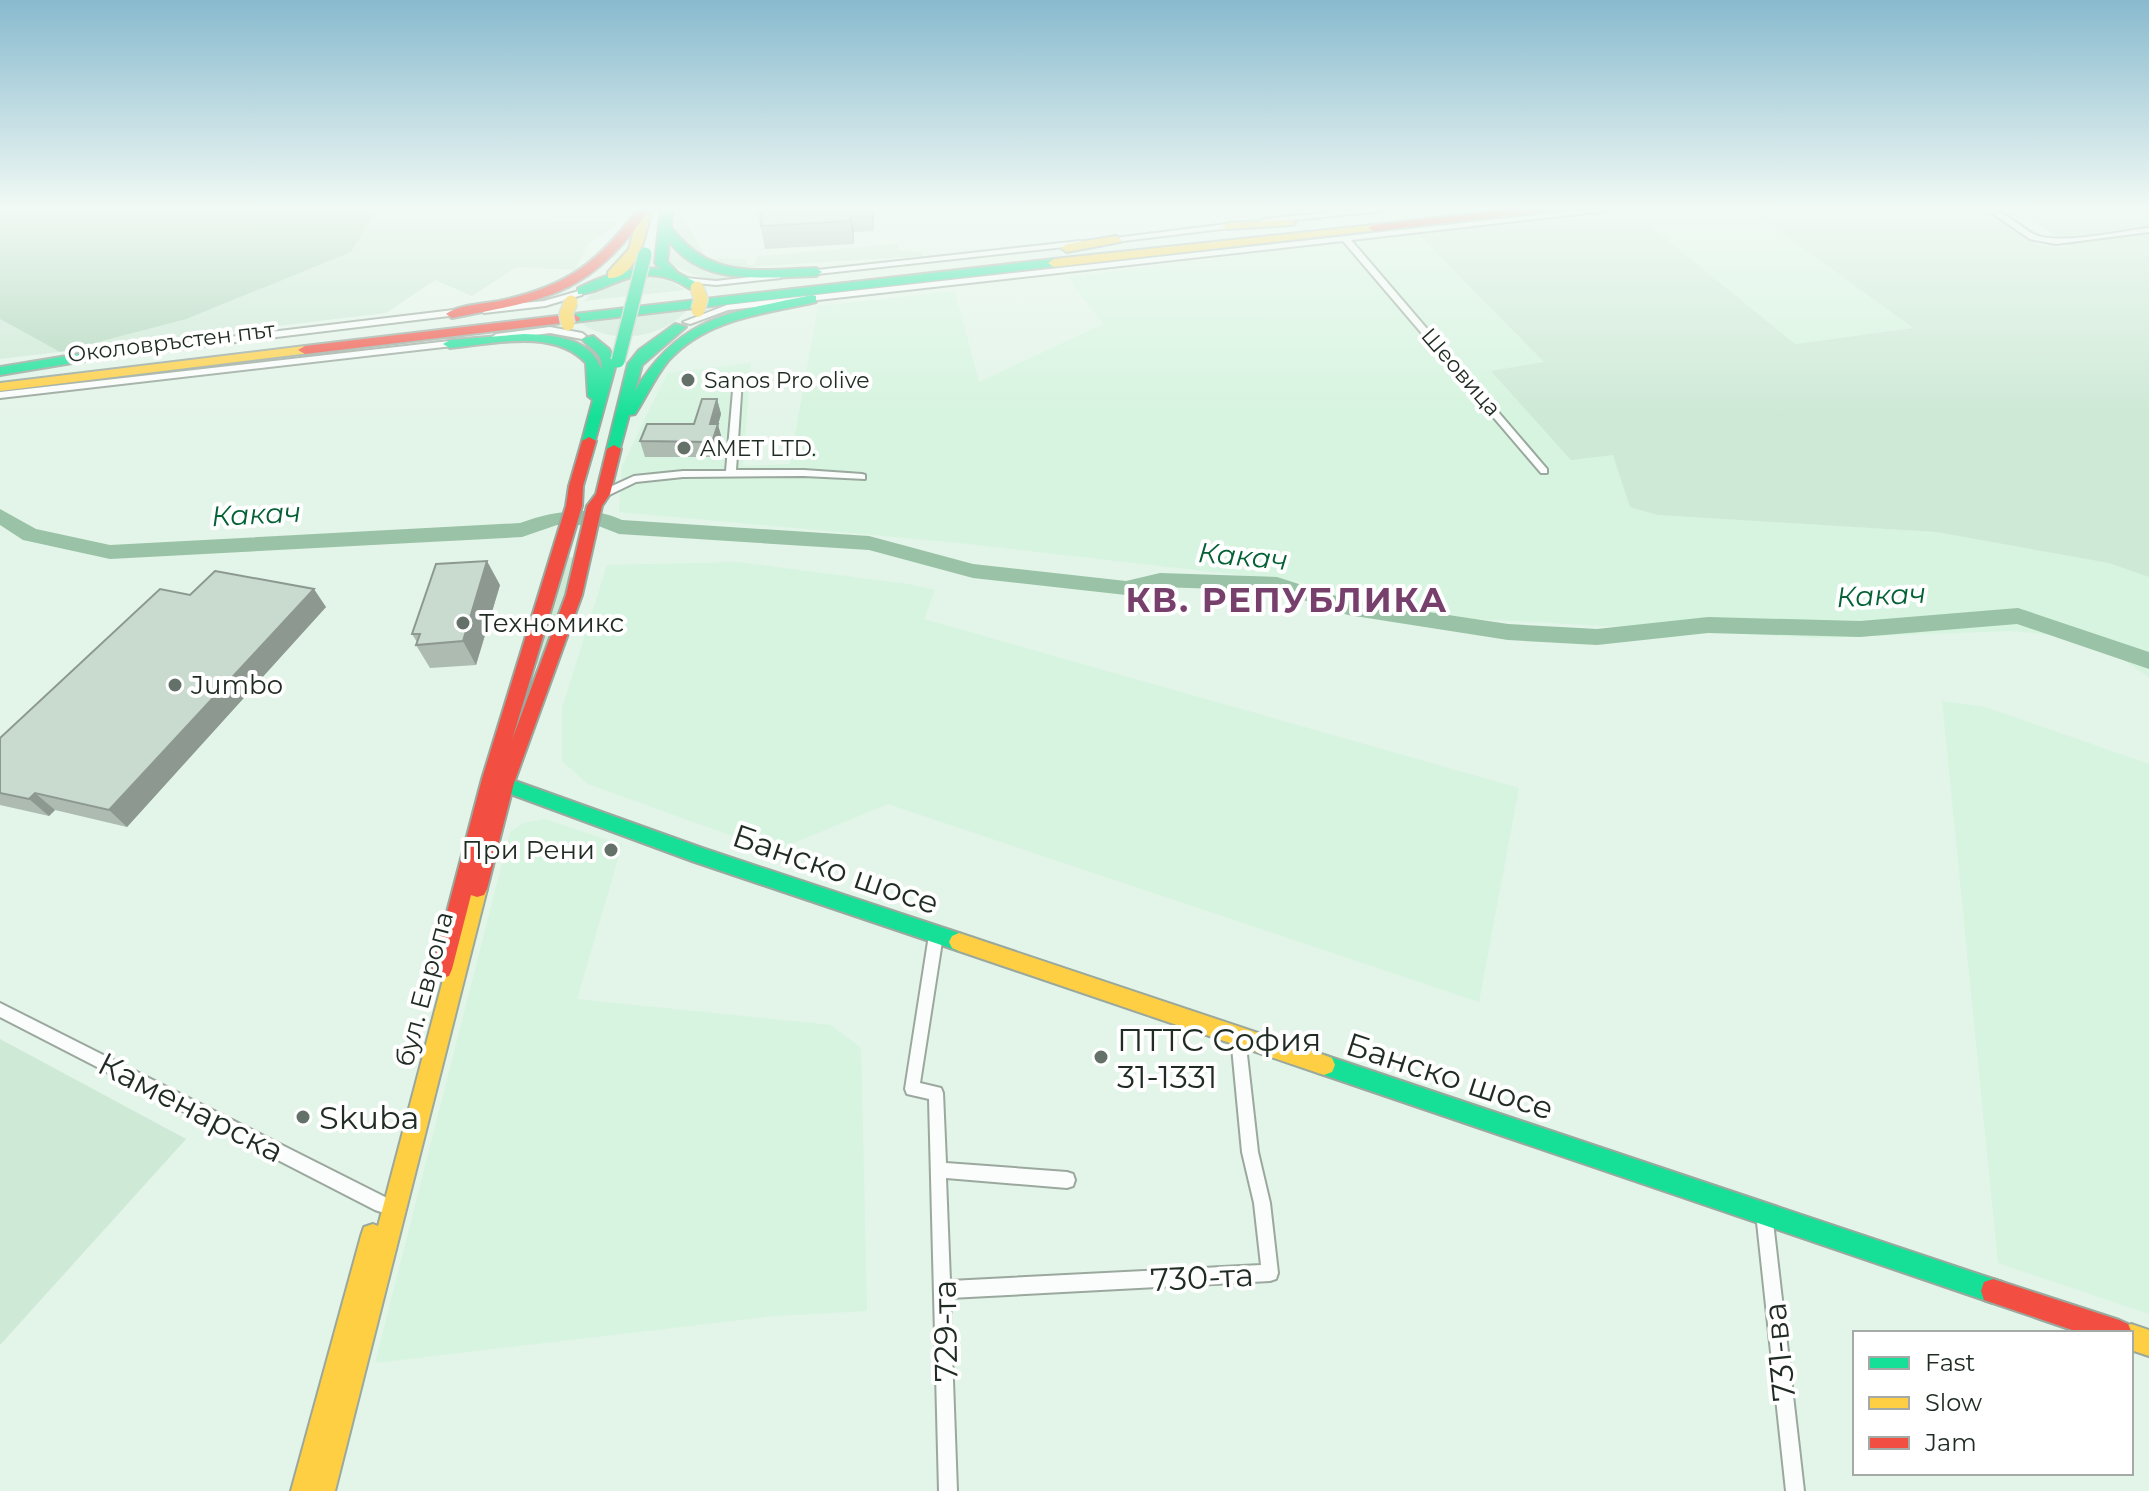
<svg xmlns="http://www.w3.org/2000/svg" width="2149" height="1491" font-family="Montserrat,sans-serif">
<rect width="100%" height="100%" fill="#e3f4e8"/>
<!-- built -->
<g fill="#d6f4df">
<path d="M1655,209H1750L1914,328L1795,344L1632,211Z"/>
<path d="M1417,233L1545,363L1492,371L1613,455L1658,515L1936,532L2109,563L2149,577V677L2122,659L2054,635L2011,631L1816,638L1460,618L1300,582L960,543L619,512L622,467L667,373L751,363L743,466L790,464L818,306L955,291L979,382L1103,324L1067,277Z"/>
<path d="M737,562L908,584L935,590L924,619L1519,788L1479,1002L888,804L774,851L588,784L562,761V708L607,565Z"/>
<path d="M1942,701L1985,707L2149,764V1314L1998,1263Z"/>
<path d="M545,819L622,845L577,999L831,1025L861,1048L867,1311L774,1316L375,1363L510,832L523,823Z"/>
</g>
<!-- green -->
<g fill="#cee9d6">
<path d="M377,209H556L545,221L620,222L588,244L575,270L517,267L472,296L435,280L386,313L0,359V319L60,352L351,252Z"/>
<path d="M674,209H687L685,219L706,258L746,259V265H754L758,256L898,244V250L922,252V256L731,268L692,256L679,244Z"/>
<path d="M1750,209H1983L2041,246L2073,248L2016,209H2149V577L2109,563L1936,532L1658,515L1630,507L1613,455L1571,460L1491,371L1544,362L1417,233L1632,211L1795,344L1913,328Z"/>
<path d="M668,245C692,277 741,271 778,273L709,281L666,263Z"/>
<path d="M653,278L668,280L685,290L584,301C602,282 628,277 653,278Z"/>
<path d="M686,311C661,339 611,345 581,323Z"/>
<path d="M569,557L575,558C567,594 553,630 538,664L533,666Z"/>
<path d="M0,1039L186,1139L0,1345Z"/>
</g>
<!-- forest -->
<path fill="#b2d6bd" d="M377,209L351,252L186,319L60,352L0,319V210Z"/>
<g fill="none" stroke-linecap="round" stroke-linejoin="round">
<!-- river -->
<path fill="#99c2a6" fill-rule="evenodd" d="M0,509L36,529L110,545L520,523C555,511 588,505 622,520L869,536L973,564L1126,581L1160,573L1277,577L1349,600L1508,624L1597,629L1708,617L1860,621L2018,608L2149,652V669L2017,624L1860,637L1708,633L1597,645L1508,640L1348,615L1276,591L1160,587L1126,595L973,578L869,550L619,534L596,525H557L522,537L110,559L23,540L0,525Z"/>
<defs>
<g id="street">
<path d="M1361,209H1385L1381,211L1265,223L1261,221L1265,219Z"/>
<path d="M1588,209H1610L1606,211L1351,240L1547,469V473H1541L1343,241L728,310L690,324L683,322L727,305Z"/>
<path d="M1986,209C2005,208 2019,228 2036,235C2060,245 2121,231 2149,228V232L2056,244L2030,239Z"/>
<path d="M1235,223H1238V227L1107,243L1103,241L1107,239Z"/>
<path d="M1080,241L1084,243L1083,245L808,275L804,273L808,271Z"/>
<path d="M778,274H781V278L716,285L686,282L682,280L686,278L716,281Z"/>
<path d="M579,291H582V295L545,306L484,313L480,310L484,307L544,301Z"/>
<path d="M462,309L465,310V314L71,362L67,359L71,356Z"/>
<path d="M550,327L582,333L586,336L582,339L550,333L496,340L492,337L496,334Z"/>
<path d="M458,340L461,341V345L0,398V392Z"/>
<path d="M738,376L742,379L736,470H804L862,474L865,475V479L804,476L683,477L636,482L607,496H599V492L634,476L683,471H726L734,379Z"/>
<path d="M936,929L941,931L943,935L920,1083L941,1088L943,1093L946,1163L1067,1172L1073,1174L1075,1180L1073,1186L1067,1188L946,1178L950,1281L1261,1265L1254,1203L1242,1152L1231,1037L1233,1032L1238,1030L1243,1032L1245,1037L1258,1152L1270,1203L1278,1273L1276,1279L1270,1281L950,1298L957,1491H939L929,1099L907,1094L905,1089L929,935L931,931Z"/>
<path d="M0,1003L387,1198L389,1204L387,1210L381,1212L375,1210L0,1017Z"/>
<path d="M1764,1205L1770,1207L1772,1213L1804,1491H1786L1756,1213L1758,1207Z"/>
</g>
<g id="fast">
<path d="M661,209H673L671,227C709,280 758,270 816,268L822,272L816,276C767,277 702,287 669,241L667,262L678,273L701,285V291C691,292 687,286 678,282C666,276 653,274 640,276C619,277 595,295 578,294V288C603,276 631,265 660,269L655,263Z"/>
<path d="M1054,259L1060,263L1058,266L574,322L568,318L574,314Z"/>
<path d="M812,295L816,296V302C764,314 707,318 668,361C655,377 646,397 635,414L629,415L619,452H609L607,449L628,364L639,350L675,324L686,327L642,365L635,391C680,315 733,312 812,295Z"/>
<path d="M524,334C553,335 591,338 601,369C605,354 590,349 582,339L593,336L609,349L616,364L594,444L589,445L582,441L593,400L588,396L586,363C554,328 491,344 450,348L443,344L450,340Z"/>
<path d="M79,354L84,355V361L0,375V367Z"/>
<path d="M493,773L702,848L959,933L966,936L969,942L966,948L959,951L692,861L486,785L484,780L486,775Z"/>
<path d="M1324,1055L1993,1279L2002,1282L2005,1291L2002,1300L1993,1303L1324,1075L1316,1072L1313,1065L1316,1058Z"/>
</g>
<g id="slow">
<path d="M644,212L650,215C646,236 636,280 608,278V272L629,249L638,215Z"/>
<path d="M1289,220L1295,223L1293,225L1228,229L1222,226L1228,223Z"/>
<path d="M1374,225L1378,226V230L1054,267L1048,263L1054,259Z"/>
<path d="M1116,236L1122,240L1120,242L1067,252L1061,248L1067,244Z"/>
<path d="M305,346L310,347V353L0,391V383Z"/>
<path d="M477,881L484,883L487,889L335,1491H291L361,1236L364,1227L373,1224L378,1226L467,889L470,883Z"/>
<path d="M959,933L1324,1055L1332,1058L1335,1065L1332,1072L1324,1075L959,951L952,948L949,942L952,936Z"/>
<path d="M2131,1324L2149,1330V1356L2131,1350V1333H2120L2122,1328Z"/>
</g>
<g id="jam">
<path d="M638,209H650C589,295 550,299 452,318L446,314C458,305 483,304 499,301C566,287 598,263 638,209Z"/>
<path d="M1512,209H1546L1540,212L1374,231L1368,228L1374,225Z"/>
<path d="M574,314L580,318L579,321L305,354L298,350L305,346Z"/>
<path d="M589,437L596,441L583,486L582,506L512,740L566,595L587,506L596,494L607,449L614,445L621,449L610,494L602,506L582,595L514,783L487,889L484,895L477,897L471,895L452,969L449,976L442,978L435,976L432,969L482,779L566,506L569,486L582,441Z"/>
<path d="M1993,1279L2119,1320L2128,1324L2132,1333H2081L1993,1303L1984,1300L1981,1291L1984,1282Z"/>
</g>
</defs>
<!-- street casing -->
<use href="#street" stroke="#9aa89e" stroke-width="4"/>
<!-- fast casing -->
<use href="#fast" stroke="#9aa89e" stroke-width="4"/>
<!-- slow casing -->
<use href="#slow" stroke="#9aa89e" stroke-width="4"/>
<!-- jam casing -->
<use href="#jam" stroke="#9aa89e" stroke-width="4"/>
<!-- street -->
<use href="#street" fill="#fbfdfc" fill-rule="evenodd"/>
<!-- fast -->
<use href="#fast" fill="#16e098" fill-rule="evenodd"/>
<!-- slow -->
<use href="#slow" fill="#ffcf43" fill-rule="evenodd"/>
<!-- jam -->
<use href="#jam" fill="#f24e42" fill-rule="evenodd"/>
<defs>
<path id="fast-bridge" d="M618,361L645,254"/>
<g id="slow-bridge">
<path d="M697,288L701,299L698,310"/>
<path d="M568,324L566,314L571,302"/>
</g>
</defs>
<!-- fast-bridge casing -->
<use href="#fast-bridge" stroke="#c8d1cb" stroke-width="16" stroke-linecap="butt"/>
<!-- slow-bridge casing -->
<use href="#slow-bridge" stroke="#c8d1cb" stroke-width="16" stroke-linecap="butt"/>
<!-- fast-bridge -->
<use href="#fast-bridge" stroke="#16e098" stroke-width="13"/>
<!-- slow-bridge -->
<use href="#slow-bridge" stroke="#ffcf43" stroke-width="13"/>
</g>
<!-- wall -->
<g fill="#adbbb1">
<path d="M758,209H874V231L854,232V244L765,249L758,214Z"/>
<path d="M717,399L721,414L718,425L722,439L717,457H645L640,441L694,424Z"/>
<path d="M500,585L476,665L430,668L416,645L417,642L412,634Z"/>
<path d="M190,595L326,607L127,827L55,810L49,816L0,805V738Z"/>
</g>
<!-- shaded-wall -->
<g fill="#8d9990">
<path d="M851,209L854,232V244L850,221Z"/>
<path d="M871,209H874V231Z"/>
<path d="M717,399L721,414L718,425L722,439L717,457L712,442L710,424Z"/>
<path d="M487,561L500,585L476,665L463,641Z"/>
<path d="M314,589L326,607L127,827L109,810Z"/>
<path d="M35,793L55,810L49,816L29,799Z"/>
</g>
<!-- building -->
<g fill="#c9dace" stroke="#8d9990" stroke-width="2">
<path d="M758,209H861H851L850,221L761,226L762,214H758Z"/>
<path d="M702,399H717L710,424H718L712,442L640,441L647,424H694Z"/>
<path d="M487,561L463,641L416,645L420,634H412L436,564Z"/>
<path d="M215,571L314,589L109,810L35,793L29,799L0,793V738L160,589L190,595Z"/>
</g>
<!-- sky -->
<linearGradient id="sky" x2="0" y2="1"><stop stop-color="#88bace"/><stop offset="0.5" stop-color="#f2faf5"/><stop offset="1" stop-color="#f2faf5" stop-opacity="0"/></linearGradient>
<rect width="2149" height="417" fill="url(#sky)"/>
<!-- markers -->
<g fill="#647168" stroke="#fff" stroke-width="3">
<circle cx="688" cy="380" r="8"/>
<circle cx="684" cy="448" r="8"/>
<circle cx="463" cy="623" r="8"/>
<circle cx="175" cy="685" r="8"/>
<circle cx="611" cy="850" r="8"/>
<circle cx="1101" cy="1057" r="8"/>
<circle cx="303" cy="1117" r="8"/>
</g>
<g text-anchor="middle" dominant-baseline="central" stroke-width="8" stroke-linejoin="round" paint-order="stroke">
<!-- far-street labels -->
<g font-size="22" fill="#1f2b23" stroke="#fff">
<text transform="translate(171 342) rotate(-7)">Околовръстен път</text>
<text transform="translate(1461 372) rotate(49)">Шеовица</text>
</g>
<!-- far-poi labels -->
<g font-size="22" fill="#1f2b23" stroke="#fff" text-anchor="start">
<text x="704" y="380">Sanos Pro olive</text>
<text x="700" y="448">AMET LTD.</text>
</g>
<!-- poi labels -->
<g font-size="26" fill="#1f2b23" stroke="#fff" text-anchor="start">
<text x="479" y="623">Техномикс</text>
<text x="191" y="685">Jumbo</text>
<text x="595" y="850" text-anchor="end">При Рени</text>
</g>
<!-- street labels -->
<g font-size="26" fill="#1f2b23" stroke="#fff">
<text transform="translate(424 989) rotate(-75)">бул. Европа</text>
</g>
<!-- water labels -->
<g font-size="28" font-style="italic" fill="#046035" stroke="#fff">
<text transform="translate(256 514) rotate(-3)">Какач</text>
<text transform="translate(1243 556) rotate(5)">Какач</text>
<text transform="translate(1881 595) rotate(-3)">Какач</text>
</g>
<!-- near-street labels -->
<g font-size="32" fill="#1f2b23" stroke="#fff">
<text transform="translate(836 869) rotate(19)">Банско шосе</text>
<text transform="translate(1450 1076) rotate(18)">Банско шосе</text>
<text transform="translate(191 1107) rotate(27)">Каменарска</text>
<text transform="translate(1202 1277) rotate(-3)">730-та</text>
<text transform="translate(945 1331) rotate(-91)">729-та</text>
<text transform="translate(1779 1352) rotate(-96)">731-ва</text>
</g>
<!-- near-poi labels -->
<g font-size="32" fill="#1f2b23" stroke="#fff" text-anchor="start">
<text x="1117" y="1039">ПТТС София<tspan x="1117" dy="37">31-1331</tspan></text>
<text x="319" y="1117">Skuba</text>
</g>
<!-- district labels -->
<g font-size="34" font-weight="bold" letter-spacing="2" fill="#773f6c" stroke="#fff">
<text x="1287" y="600">КВ. РЕПУБЛИКА</text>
</g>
</g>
<!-- legend -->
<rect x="1853" y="1331" width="280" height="144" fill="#ffffff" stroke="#a5aaa7" stroke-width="2"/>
<rect x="1869" y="1357" width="40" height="12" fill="#16e098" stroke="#a5aaa7" stroke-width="2"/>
<text x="1925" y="1371" font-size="24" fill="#1f2b23">Fast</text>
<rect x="1869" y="1397" width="40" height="12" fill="#ffcf43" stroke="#a5aaa7" stroke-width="2"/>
<text x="1925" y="1411" font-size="24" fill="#1f2b23">Slow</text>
<rect x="1869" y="1437" width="40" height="12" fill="#f24e42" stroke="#a5aaa7" stroke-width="2"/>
<text x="1925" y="1451" font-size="24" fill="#1f2b23">Jam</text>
</svg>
